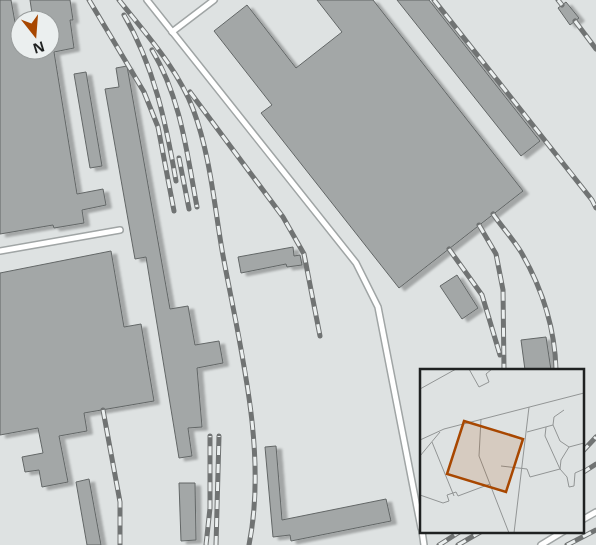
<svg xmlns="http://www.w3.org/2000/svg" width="596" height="545" font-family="'Noto Sans',sans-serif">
<defs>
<filter id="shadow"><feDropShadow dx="5.5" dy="3" stdDeviation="1" flood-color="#0004"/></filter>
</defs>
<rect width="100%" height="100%" fill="#dee2e2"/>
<!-- building -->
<g fill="#a3a7a7" stroke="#636767" filter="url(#shadow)">
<path d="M0,0H11L20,50H50V20H33L30,0H70L73,20H70L74,48L54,52L77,194L103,189L106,205L82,210L84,223L54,228L53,225L0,234Z"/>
<path d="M317,0H373L523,191L399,288L261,113L272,105L214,31L247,5L296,68L342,32Z"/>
<path d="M397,0H429L540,141L521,156Z"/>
<path d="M566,2L579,18L570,25L558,8Z"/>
<path d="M127,66L170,309L188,306L195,345L219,341L223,363L197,368L202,427L188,428L192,456L179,458L146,257L135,259L105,89L119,87L116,68Z"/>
<path d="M86,72L102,166L90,168L74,74Z"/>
<path d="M293,247L294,256L300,255L302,265L287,267L286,264L241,273L238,257Z"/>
<path d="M111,251L124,327L141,324L154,401L84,413L87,431L59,436L68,482L42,487L39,470L25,472L22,457L43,453L38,428L0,435V273Z"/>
<path d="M457,275L478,308L462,319L440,286Z"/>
<path d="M546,337L551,370H525L521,340Z"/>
<path d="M276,446L282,520L386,499L391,521L291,541L290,535L273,537L265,447Z"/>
<path d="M89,479L101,545H87L76,482Z"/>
<path d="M179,483H195L196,540L181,541Z"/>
</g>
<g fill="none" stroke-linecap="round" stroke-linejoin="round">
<defs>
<g id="service">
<path d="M147,0L356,263L378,307L421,528"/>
<path d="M172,32L214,0"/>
<path d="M0,251L120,230"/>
<path d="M582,520L596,512"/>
<path d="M422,531L424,545"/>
<path d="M541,545L564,531"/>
</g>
</defs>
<!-- service casing -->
<use href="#service" stroke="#a0a5a5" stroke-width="8"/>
<!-- service -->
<use href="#service" stroke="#fff" stroke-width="5"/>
<defs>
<g id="rail">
<path d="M89,0L144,92L158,127L174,211"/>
<path d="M119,0C145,33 178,69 193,109C210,154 214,203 222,250C239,344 268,450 249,545"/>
<path d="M434,0L592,200L596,208"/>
<path d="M558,0L562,5"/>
<path d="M124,15C154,66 166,123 176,181"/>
<path d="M575,21L596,49"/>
<path d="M152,50C181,98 187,154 197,207"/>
<path d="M190,92L283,217L304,254L320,336"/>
<path d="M179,158L189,209"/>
<path d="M493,214C502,227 513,239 521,252C542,288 555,329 556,370"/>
<path d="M479,225L496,254L503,290L504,370"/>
<path d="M449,249L482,295L500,355"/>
<path d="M103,410L120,502V545"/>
<path d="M582,452L596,437"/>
<path d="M582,473L596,464"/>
<path d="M206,545L210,508V436"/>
<path d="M216,545L219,436"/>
<path d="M439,545L461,531"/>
<path d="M458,545L482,531"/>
<path d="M567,545L596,530"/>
</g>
</defs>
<!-- rail casing -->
<use href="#rail" stroke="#707373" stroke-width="5"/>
<!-- rail -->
<use href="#rail" stroke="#ebefef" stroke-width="3" stroke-dasharray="9" stroke-linecap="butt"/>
</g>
<!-- overview -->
<g transform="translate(420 369)">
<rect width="164" height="164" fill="#dee2e2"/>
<path fill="none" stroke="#929595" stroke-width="1" d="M49,0L59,18L69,13L66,5L72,0M0,20L36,0M144,41L134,48L133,56L140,72L149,78L164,74M61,50L59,87L89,164M107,63L133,56M0,71L24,60L164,24M12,73L34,127M149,78L141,91L140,100L147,108L149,118L154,117L155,104L164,100M0,87L20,63M81,97L107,100L110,108L140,100L125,67L126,58M0,126L23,134L29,132L27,126L36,123L38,127L70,115M94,164L109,38"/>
<path fill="#a84700" fill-opacity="0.15" stroke="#a84700" stroke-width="2.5" d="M44,52L103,70L86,123L27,105Z"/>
<rect width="164" height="164" fill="none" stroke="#1f2121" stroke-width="2.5"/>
</g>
<!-- north arrow -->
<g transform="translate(35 35) rotate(163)"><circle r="24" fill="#ebefef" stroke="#999d9d"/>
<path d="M0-4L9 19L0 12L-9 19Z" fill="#a84700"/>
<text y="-8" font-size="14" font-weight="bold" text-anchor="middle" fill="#1f2121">N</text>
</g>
</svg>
